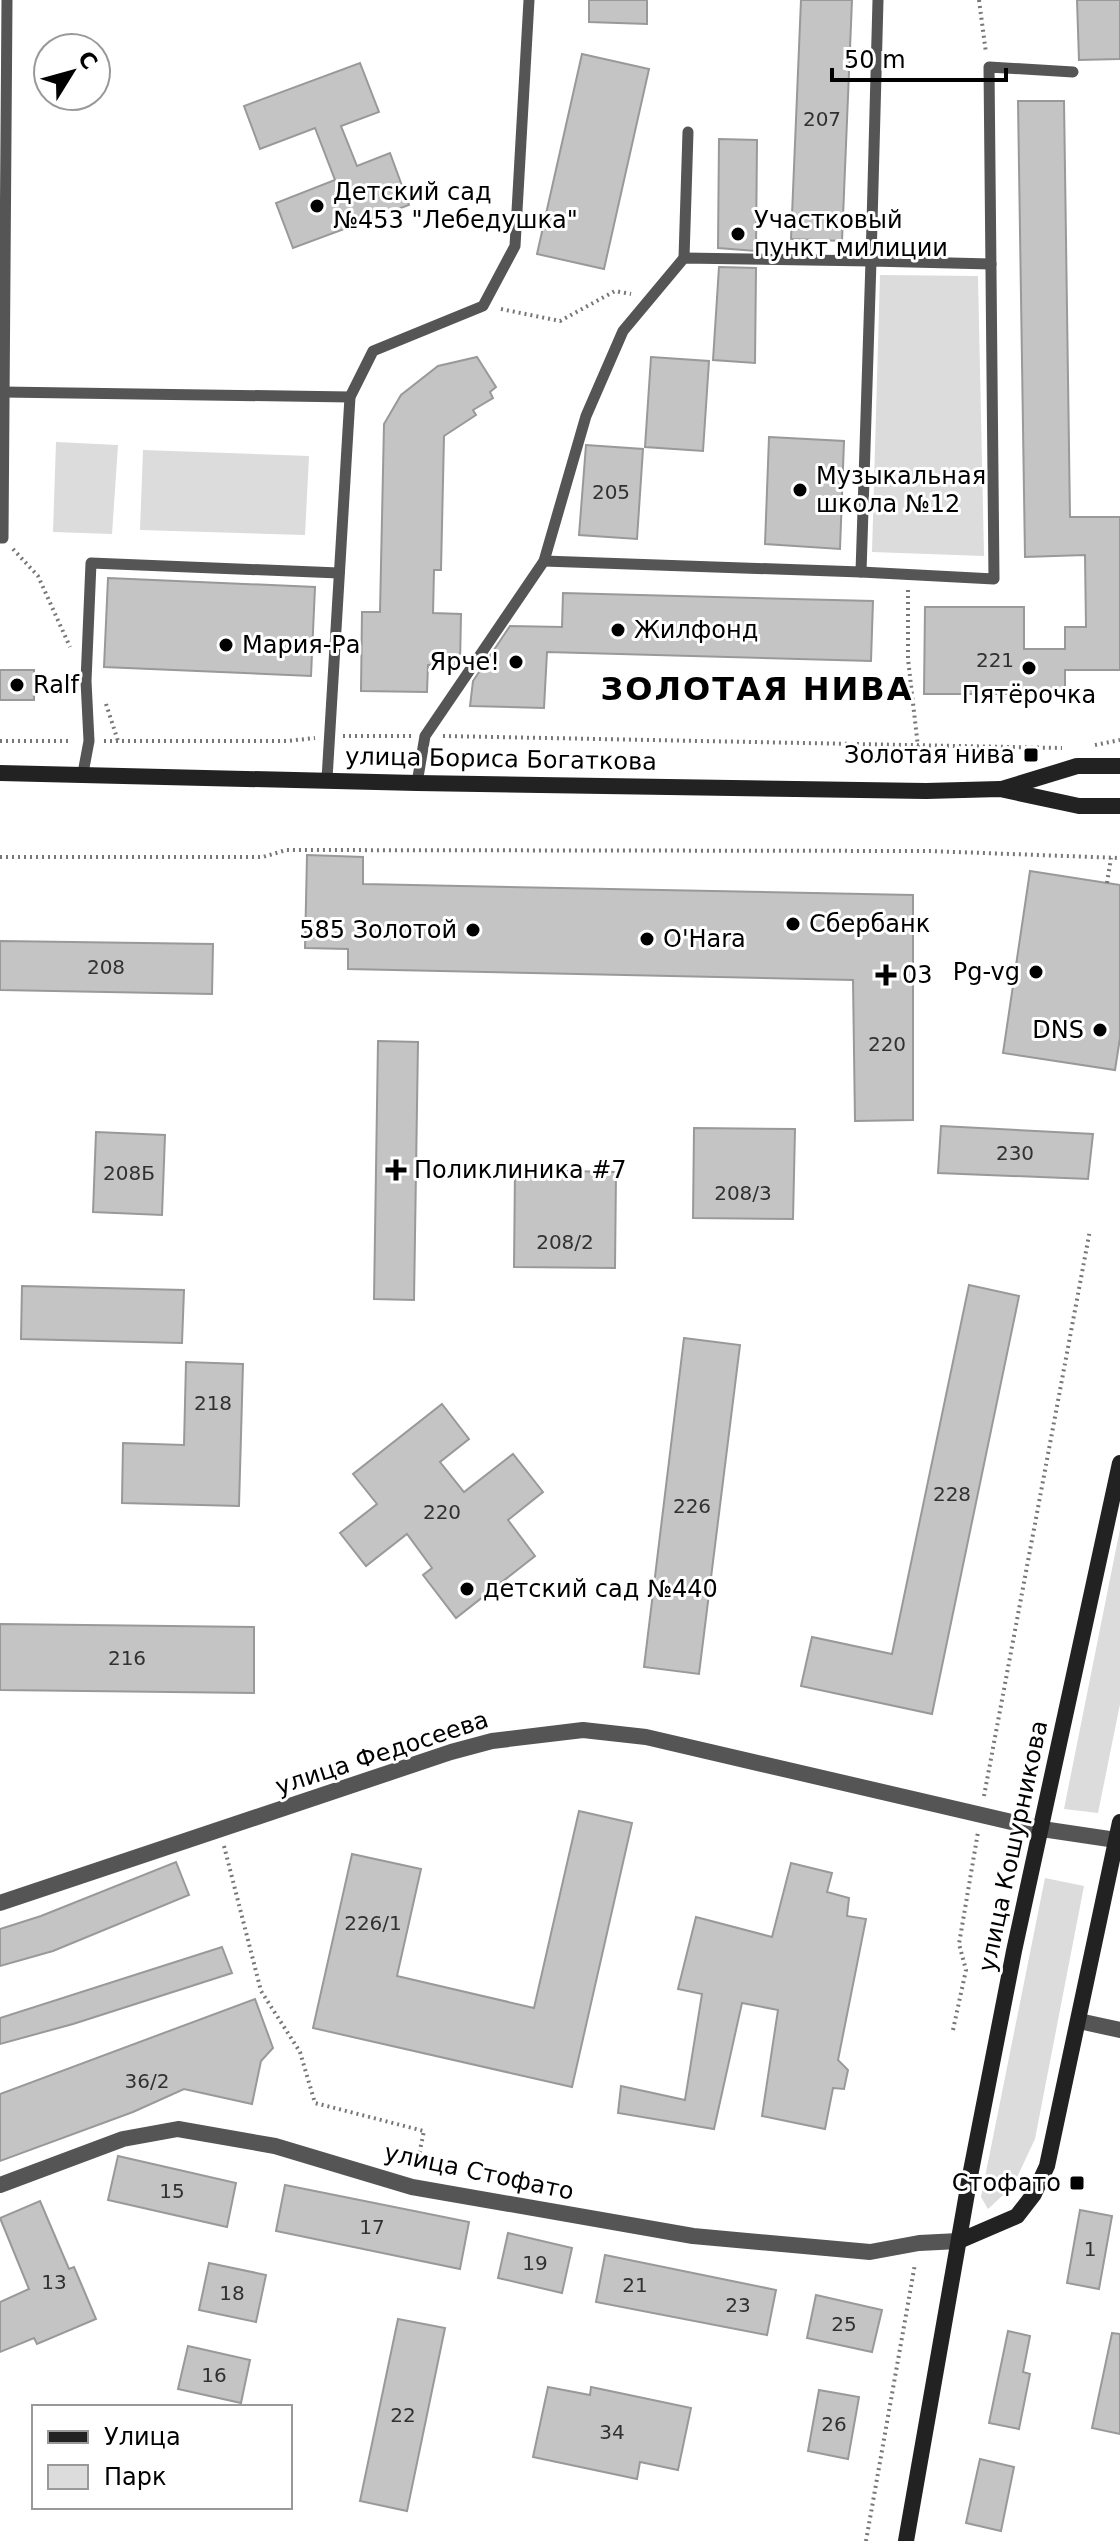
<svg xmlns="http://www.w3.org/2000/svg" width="1120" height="2541" font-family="'DejaVu Sans',sans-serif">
<rect width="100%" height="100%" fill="#fff"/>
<!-- green -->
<g fill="#dcdcdc">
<path d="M880,275L978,276L984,556L872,552Z"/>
<path d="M56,442L118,445L112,534L53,532Z"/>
<path d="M143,450L309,456L305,535L140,530Z"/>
<path d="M1120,1529V1704L1098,1813L1064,1809Z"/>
<path d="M1045,1878L1084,1886L1035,2139L1013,2186L988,2209L981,2197Z"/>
</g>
<!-- building -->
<g fill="#c4c4c4" stroke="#999" stroke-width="2">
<path d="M589,0H647V24L589,22Z"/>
<path d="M801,0H852L842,241L791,239Z"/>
<path d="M1077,0H1120V59L1079,60Z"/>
<path d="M582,54L649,69L604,269L537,254Z"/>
<path d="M360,63L379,112L341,126L357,166L390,153L409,205L293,248L276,203L335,180L315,128L260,149L244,106Z"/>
<path d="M1018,101H1064L1070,517H1120V670H1065V694H924L925,607H1024V649H1065V627H1086L1085,555L1025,557Z"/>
<path d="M719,139L757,140L756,251L718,248Z"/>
<path d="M719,267L756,268L755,363L713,360Z"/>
<path d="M477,357L496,387L490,392L493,398L473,410L476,415L444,436L441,570H434L433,613L461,614L460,665H428L427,692L361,691L362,612H380L384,424L401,395L438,366Z"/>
<path d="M651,357L709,361L703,451L645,447Z"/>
<path d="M769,437L844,441L840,549L765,544Z"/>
<path d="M586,445L643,449L637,539L579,535Z"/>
<path d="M108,578L315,587L311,676L104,667Z"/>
<path d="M563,593L873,601L871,661L547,652L544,708L470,706L473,681L510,626L562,627Z"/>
<rect x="0" y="670" width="34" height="30"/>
<path d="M307,855L363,857V884L913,895V1120L855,1121L853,980L348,969V949L305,948Z"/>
<path d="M1030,871L1120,885V1038L1115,1070L1003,1053Z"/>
<path d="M0,941L213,944L212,994L0,990Z"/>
<path d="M378,1041L418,1042L414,1300L374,1299Z"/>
<path d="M941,1126L1093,1134L1088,1179L938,1173Z"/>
<path d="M694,1128L795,1129L793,1219L693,1218Z"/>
<path d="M96,1132L165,1135L162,1215L93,1212Z"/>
<path d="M515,1170L616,1172L615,1268L514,1267Z"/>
<path d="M969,1285L1019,1296L932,1714L801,1686L812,1637L892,1654Z"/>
<path d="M22,1286L184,1290L182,1343L21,1339Z"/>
<path d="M684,1338L740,1345L699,1674L644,1667Z"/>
<path d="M186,1362L243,1364L239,1506L122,1503L123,1443L184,1445Z"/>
<path d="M442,1404L469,1439L440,1462L464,1492L513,1454L543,1492L508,1520L535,1556L456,1618L423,1575L432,1568L407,1534L366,1566L340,1533L377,1504L353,1474Z"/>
<path d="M0,1624L254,1627V1693L0,1690Z"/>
<path d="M579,1811L632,1823L572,2087L313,2028L352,1854L421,1869L397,1976L534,2008Z"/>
<path d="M176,1862L189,1895L53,1951L0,1966V1929L41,1916Z"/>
<path d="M791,1863L832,1873L827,1892L849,1898L847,1916L866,1919L838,2060L848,2070L844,2089L833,2088L825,2129L762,2116L778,2010L742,2003L714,2129L618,2113L621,2086L685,2100L702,1994L678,1989L696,1917L772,1937Z"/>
<path d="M222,1947L232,1973L73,2024L0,2044V2018Z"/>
<path d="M255,1999L273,2048L261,2061L252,2104L184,2089L133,2112L0,2161V2094Z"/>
<path d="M118,2156L236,2183L227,2227L108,2200Z"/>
<path d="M285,2185L469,2222L460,2269L276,2231Z"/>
<path d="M40,2201L69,2269L74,2267L96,2319L37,2344L34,2338L0,2352V2302L29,2289L0,2218Z"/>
<path d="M1080,2210L1112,2216L1099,2289L1067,2283Z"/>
<path d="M508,2233L572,2248L562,2293L498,2278Z"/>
<path d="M605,2255L776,2290L767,2335L596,2302Z"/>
<path d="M209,2263L266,2275L256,2322L199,2310Z"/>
<path d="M816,2295L882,2310L872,2352L807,2338Z"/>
<path d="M398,2319L445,2328L407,2511L360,2501Z"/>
<path d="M1008,2331L1030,2336L1023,2372L1030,2374L1019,2429L989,2423Z"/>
<path d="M1112,2333L1120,2334V2434L1092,2428Z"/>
<path d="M188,2346L250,2360L241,2403L178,2389Z"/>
<path d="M548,2387L590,2395L591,2387L691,2408L678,2470L640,2462L637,2479L533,2457Z"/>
<path d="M819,2390L859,2397L848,2459L808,2451Z"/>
<path d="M980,2459L1014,2467L1001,2531L966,2523Z"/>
</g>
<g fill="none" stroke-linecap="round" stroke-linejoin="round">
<!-- path -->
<g stroke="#777" stroke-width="4" stroke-dasharray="2 4" stroke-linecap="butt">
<path d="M979,0L986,53"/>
<path d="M501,309L560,321L615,291L631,294"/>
<path d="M13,549L38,576L70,647"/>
<path d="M908,590V659L918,747"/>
<path d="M106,704L118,741"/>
<path d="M343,736H411"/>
<path d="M443,736L1062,748"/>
<path d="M0,741H71"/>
<path d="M104,741H287L315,738"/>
<path d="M1095,745L1120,740"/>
<path d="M0,857H263L286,850L929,851L1120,858"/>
<path d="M1107,883L1111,858"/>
<path d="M984,1796L1090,1230"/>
<path d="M224,1846L261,1991L300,2052L315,2103L424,2131L416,2169"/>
<path d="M953,2030L966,1970L959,1944L978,1832"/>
<path d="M866,2541L915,2264"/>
</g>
<!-- service -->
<g stroke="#555" stroke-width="11">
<path d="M684,258L688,132"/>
<path d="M3,392L350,397"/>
<path d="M0,538H3L7,0"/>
<path d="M544,561L861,572L871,261L991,264"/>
<path d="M861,572L994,579L989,67L1073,72"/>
<path d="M83,773L89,741L86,681L91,563L339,573"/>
<path d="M327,779L350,397L373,351L483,306L515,246L529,0"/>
<path d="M417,783L425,736L544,561L586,416L623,331L684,258L871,261L878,0"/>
</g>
<!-- minor -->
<g stroke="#555" stroke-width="16">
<path d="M1079,2021L1120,2030"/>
<path d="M0,2185L123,2139L178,2129L275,2146L412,2187L693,2236L870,2252L919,2243L959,2241"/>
</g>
<!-- tertiary -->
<path stroke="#555" stroke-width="16" d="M0,1903L451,1752L492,1741L583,1730L646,1737L1042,1829L1116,1840"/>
<!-- secondary -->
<g stroke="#222" stroke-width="16">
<path d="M0,773L417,783L926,791L1000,789L1079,806H1120"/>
<path d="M1002,789L1077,766H1120"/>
<path d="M959,2241L1017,2216L1034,2194L1047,2166L1120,1822"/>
<path d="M906,2541L970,2176L1014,1951L1120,1463"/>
</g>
</g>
<!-- markers -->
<g fill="#000" stroke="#fff" stroke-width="3">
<circle cx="317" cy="206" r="8"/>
<circle cx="738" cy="234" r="8"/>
<circle cx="800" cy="490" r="8"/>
<circle cx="618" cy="630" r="8"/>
<circle cx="226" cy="645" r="8"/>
<circle cx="516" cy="662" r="8"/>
<circle cx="1029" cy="668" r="8"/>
<circle cx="17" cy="685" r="8"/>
<rect x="1023" y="747" width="16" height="16" rx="4"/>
<circle cx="793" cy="924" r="8"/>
<circle cx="473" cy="930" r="8"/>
<circle cx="647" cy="939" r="8"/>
<circle cx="1036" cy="972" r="8"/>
<path d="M882 963h8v8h8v8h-8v8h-8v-8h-8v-8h8z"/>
<circle cx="1100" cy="1030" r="8"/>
<path d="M392 1158h8v8h8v8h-8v8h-8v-8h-8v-8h8z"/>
<circle cx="467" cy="1589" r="8"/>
<rect x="1069" y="2175" width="16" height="16" rx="4"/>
</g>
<g text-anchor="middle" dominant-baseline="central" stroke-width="6" stroke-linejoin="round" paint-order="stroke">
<!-- number labels -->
<g font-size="20" fill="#313131">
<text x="822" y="119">207</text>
<text x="611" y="492">205</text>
<text x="995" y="660">221</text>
<text x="106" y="967">208</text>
<text x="887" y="1044">220</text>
<text x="1015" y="1153">230</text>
<text x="129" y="1173">208Б</text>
<text x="743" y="1193">208/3</text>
<text x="565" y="1242">208/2</text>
<text x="213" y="1403">218</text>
<text x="952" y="1494">228</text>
<text x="692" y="1506">226</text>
<text x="442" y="1512">220</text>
<text x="127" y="1658">216</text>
<text x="373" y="1923">226/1</text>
<text x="147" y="2081">36/2</text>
<text x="172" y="2191">15</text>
<text x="372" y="2227">17</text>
<text x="1090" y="2249">1</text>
<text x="535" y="2263">19</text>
<text x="54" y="2282">13</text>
<text x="635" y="2285">21</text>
<text x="232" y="2293">18</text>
<text x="738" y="2305">23</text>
<text x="844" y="2324">25</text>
<text x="214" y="2375">16</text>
<text x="403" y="2415">22</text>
<text x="834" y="2424">26</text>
<text x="612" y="2432">34</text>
</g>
<!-- poi labels -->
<g font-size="24" fill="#000" stroke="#fff" text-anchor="start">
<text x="333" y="192">Детский сад<tspan x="333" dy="28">№453 "Лебедушка"</tspan></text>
<text x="754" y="220">Участковый<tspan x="754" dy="28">пункт милиции</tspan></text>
<text x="816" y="476">Музыкальная<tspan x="816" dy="28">школа №12</tspan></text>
<text x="634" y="630">Жилфонд</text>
<text x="242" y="645">Мария-Ра</text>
<text x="500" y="662" text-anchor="end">Ярче!</text>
<text x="33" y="685">Ralf</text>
<text x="1029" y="695" text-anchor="middle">Пятёрочка</text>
<text x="1015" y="755" text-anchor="end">Золотая нива</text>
<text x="809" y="924">Сбербанк</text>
<text x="457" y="930" text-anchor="end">585 Золотой</text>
<text x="663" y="939">O'Hara</text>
<text x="1020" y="972" text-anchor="end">Pg-vg</text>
<text x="902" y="975">03</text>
<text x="1084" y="1030" text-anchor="end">DNS</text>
<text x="414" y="1170">Поликлиника #7</text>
<text x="483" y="1589">детский сад №440</text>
<text x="1061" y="2183" text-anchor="end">Стофато</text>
</g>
<!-- street labels -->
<g font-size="24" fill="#000" stroke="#fff">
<text transform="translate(501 759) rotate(1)">улица Бориса Богаткова</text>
<text transform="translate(382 1753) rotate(-18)">улица Федосеева</text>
<text transform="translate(1013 1846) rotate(-78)">улица Кошурникова</text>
<text transform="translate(479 2172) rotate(12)">улица Стофато</text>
</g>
<!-- district labels -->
<g font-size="32" font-weight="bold" letter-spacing="2" fill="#000" stroke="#fff">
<text x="757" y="689">ЗОЛОТАЯ НИВА</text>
</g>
</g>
<!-- legend -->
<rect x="32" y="2405" width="260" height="104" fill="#ffffff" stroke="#999999" stroke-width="2"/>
<rect x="48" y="2431" width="40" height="12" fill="#222222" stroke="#999999" stroke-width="2"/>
<text x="104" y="2445" font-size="24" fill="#000000">Улица</text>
<rect x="48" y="2465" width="40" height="24" fill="#dcdcdc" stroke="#999999" stroke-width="2"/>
<text x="104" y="2485" font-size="24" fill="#000000">Парк</text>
<!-- north arrow -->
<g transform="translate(72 72) rotate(53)"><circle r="38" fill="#ffffff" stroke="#999999" stroke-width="2"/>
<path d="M0-6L14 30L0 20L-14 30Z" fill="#000000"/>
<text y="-12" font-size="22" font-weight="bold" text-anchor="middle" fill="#000000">С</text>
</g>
<!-- scale -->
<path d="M832 68v12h174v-12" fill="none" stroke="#000000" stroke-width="4"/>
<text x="844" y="68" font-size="24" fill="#000000" stroke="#ffffff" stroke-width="6" paint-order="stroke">50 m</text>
</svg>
